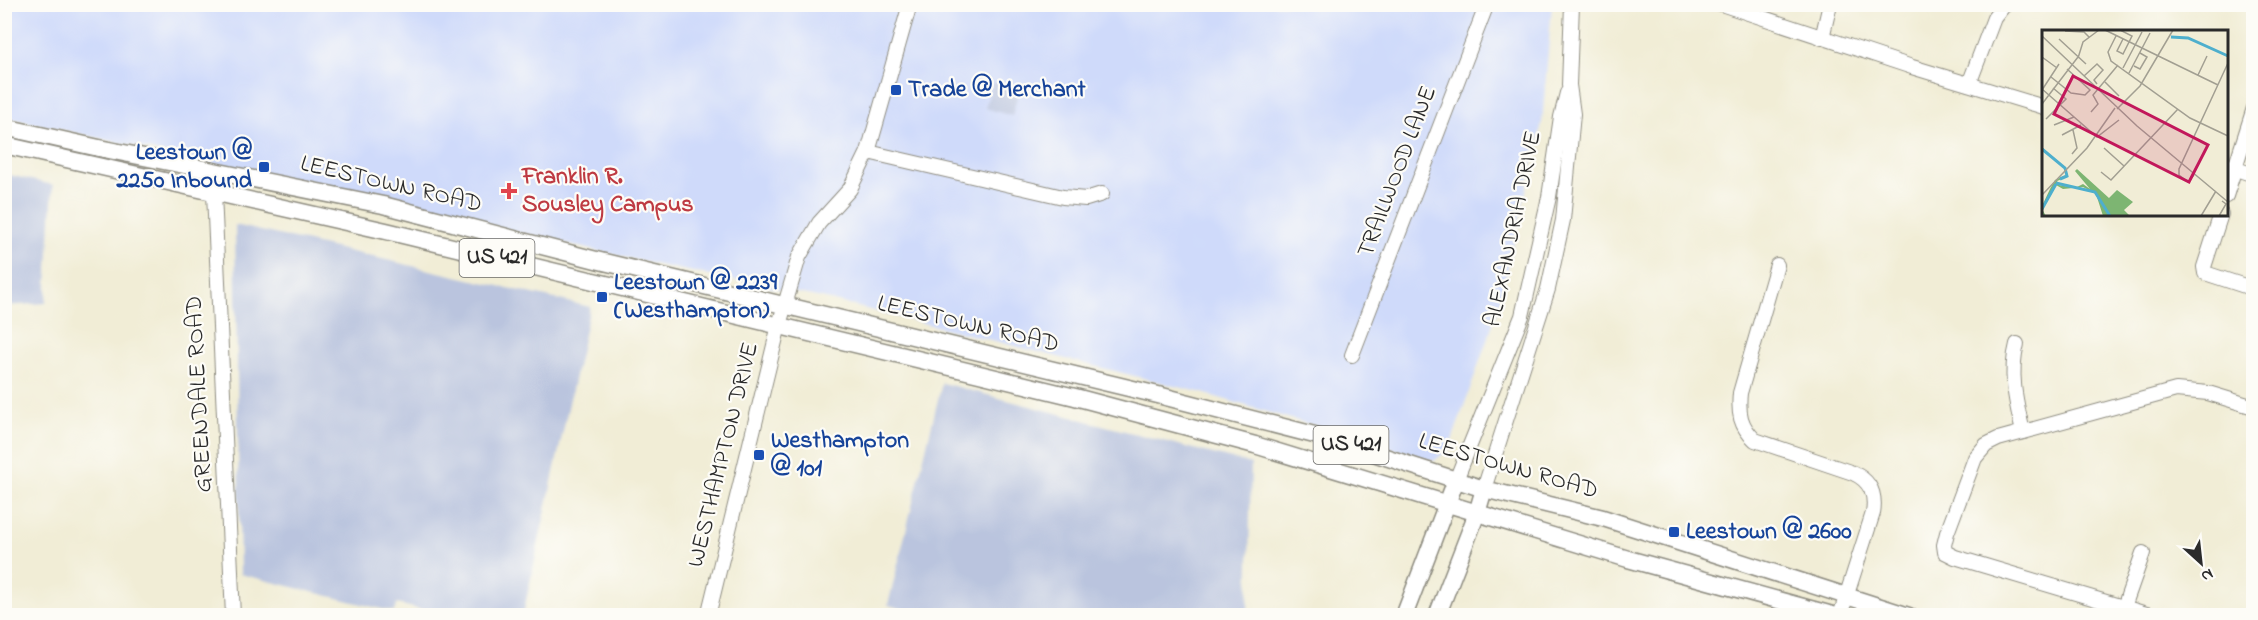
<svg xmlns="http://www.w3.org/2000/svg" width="2258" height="620" font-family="'Indie Flower',sans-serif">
<rect width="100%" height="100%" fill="#fdfcf7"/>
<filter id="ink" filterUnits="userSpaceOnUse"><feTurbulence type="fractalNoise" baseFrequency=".0167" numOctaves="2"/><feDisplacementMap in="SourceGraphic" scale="12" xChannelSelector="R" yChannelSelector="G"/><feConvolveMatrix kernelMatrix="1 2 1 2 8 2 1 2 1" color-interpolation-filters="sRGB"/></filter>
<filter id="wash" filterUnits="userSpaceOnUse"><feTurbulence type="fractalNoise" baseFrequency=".008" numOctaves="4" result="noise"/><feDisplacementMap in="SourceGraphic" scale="24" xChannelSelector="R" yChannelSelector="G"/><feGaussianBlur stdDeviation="1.35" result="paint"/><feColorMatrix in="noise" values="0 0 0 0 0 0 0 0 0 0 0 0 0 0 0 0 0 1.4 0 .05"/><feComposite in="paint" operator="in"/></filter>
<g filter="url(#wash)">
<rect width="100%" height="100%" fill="#f1edd6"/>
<!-- built -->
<path fill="#cfdafa" d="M5,5H1552L1542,123L1498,309L1449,449L1434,461L1199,392L822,298L663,266L5,117Z"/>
<!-- industrial -->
<g fill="#bac4de">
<path d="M993,82L1019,89L1012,116L985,108Z"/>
<path d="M5,174L53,185L46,303L5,306Z"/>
<path d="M235,225L590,307L523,615H444L397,604L394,612L240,574Z"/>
<path d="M942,383L1251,464L1248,615L927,616L888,605Z"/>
</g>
</g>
<g filter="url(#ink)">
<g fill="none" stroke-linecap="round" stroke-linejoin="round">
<defs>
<g id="minor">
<path d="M1721,4L1912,67L2044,107"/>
<path d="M1822,38L1830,4"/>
<path d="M1969,84L1994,18L2005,4"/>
<path d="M868,152L1063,197L1086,199L1102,194"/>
<path d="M2227,166L2254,175"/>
<path d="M211,171L214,193L233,616"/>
<path d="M2226,196L2254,108"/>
<path d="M2221,214L2204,267L2205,273L2254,289"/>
<path d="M1777,265L1740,393C1738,413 1740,426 1755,440L1853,473C1871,481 1876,495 1873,513L1840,616"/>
<path d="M2017,344C2009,374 2016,402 2023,432"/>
<path d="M1352,355L1487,4"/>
<path d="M1456,480L1522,316L1549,197L1561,117L1567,93"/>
<path d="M1484,489L1548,289L1563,220L1573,114L1569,85L1572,4"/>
<path d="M2124,607L2143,553"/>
<path d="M708,616L779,325L799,257L819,223L850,189L868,152L910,4"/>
<path d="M2153,616L1955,557L1945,552L1944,545L1947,533L1975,458L1986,445L1998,439L2176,390L2208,393L2254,407"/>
</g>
<g id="major">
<path d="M4,127L99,148L383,205L600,261L1158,395L1330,439L1484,489L1603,518L1909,616"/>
<path d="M4,145L386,231L1075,397L1255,445L1628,559L1836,616"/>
<path d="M1404,616L1456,480"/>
<path d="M1437,616L1477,513L1484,489"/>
</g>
</defs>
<!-- minor casing -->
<use href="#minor" stroke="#8e8c80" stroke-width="16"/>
<!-- major casing -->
<use href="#major" stroke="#8e8c80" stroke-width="19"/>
<!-- minor -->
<use href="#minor" stroke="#fff" stroke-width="14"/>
<!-- major -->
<use href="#major" stroke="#fff" stroke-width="16"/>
</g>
</g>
<!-- markers -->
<g fill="#1a4fb4" stroke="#fdfcf7" stroke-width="2">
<rect x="890" y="84" width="12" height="12" rx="3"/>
<rect x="258" y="161" width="12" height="12" rx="3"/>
<rect x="596" y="291" width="12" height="12" rx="3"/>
<rect x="753" y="449" width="12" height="12" rx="3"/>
<rect x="1668" y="526" width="12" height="12" rx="3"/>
</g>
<path fill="#e0444e" stroke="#fdfcf7" stroke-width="2" d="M506 182h6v6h6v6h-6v6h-6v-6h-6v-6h6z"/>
<g text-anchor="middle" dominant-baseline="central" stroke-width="4.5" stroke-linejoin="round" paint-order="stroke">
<!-- shield labels -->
<g fill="#fdfcf7" stroke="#6a6a68" stroke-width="1.5">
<rect x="459.5" y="239" width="75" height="38" rx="4.5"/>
<rect x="1313.5" y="426" width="75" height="38" rx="4.5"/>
</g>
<g font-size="22" font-weight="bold" fill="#2b2b2b">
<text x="497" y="258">US 421</text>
<text x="1351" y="445">US 421</text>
</g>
<!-- transit labels -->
<g font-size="24" font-weight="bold" fill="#164399" stroke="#fdfcf7" text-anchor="start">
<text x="908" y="90">Trade @ Merchant</text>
<text x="252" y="153" text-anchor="end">Leestown @<tspan x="252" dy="28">2250 Inbound</tspan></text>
<text x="614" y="283">Leestown @ 2239<tspan x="614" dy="28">(Westhampton)</tspan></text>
<text x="771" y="441">Westhampton<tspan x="771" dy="28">@ 101</tspan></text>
<text x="1686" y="532">Leestown @ 2600</text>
</g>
<!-- street labels -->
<g font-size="24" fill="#2b2b2b" stroke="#fdfcf7">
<text transform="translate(1398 172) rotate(-69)">TRAILWOOD LANE</text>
<text transform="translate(391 185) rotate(13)">LEESTOWN ROAD</text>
<text transform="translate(1514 229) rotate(-78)">ALEXANDRIA DRIVE</text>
<text transform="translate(968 325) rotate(13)">LEESTOWN ROAD</text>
<text transform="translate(200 394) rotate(-93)">GREENDALE ROAD</text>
<text transform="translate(724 455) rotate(-76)">WESTHAMPTON DRIVE</text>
<text transform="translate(1508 467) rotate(16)">LEESTOWN ROAD</text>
</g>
<!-- health labels -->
<g font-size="24" font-weight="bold" fill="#be3a42" stroke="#fdfcf7" text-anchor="start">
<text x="522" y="177">Franklin R.<tspan x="522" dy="28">Sousley Campus</tspan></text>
</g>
</g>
<!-- overview -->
<g transform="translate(2042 30)">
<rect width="186" height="186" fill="#f1edd6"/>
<path d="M25,139V147L15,151L17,155L33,158L41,154L48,159L33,141L35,139L67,168L75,160L91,172L82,180L88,186H61L54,164L41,157L21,159L14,155L0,179L4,186H0V176L8,159L13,150L24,145Z" fill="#7db572"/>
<path fill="none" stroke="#4eafcd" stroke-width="3" d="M129,7L146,8L186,26M0,119L23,138L25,146L18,149M14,153L53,162L68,186M0,179L14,154"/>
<path fill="none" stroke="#a29f92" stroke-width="1.5" d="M63,0L176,55M78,0L90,6L81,24L75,21L81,9M23,1L42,2L47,7M0,6L95,96L186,172M74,6L66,22L69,31L148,88L186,106M17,9L44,34M0,27L15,38M36,28L41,12L57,0M92,36L98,39L105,27L98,23M81,38L100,2M87,43L108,3M156,45L165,26M42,46L55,34L61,40L52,50L55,54M9,47L29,63L43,65L48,60L25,39M63,52L77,66M0,59L55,107L77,90M0,60L17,34M0,74L36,27M75,79L98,56L131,0M49,82L56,74L51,65L76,35M4,89L24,69L11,58M12,95L32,87M20,105L39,95M62,118L82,136M30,124L35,118L31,100M59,142L69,150L136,79M152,145L146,152L137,145V139L186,33M0,165L45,118L73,78M159,186L174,161M177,186L184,174L180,171"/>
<path fill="#c2185b" fill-opacity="0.15" stroke="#c2185b" stroke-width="3" d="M31,46L166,115L147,152L12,84Z"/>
<rect width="186" height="186" fill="none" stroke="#2b2b2b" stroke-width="3"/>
</g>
<!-- margin -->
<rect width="2258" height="620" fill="none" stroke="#fdfcf7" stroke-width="24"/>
<!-- north arrow -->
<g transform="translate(2201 563) rotate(153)" stroke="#fdfcf7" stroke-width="4.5" paint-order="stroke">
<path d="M0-4.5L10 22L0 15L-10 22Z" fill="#2b2b2b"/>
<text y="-9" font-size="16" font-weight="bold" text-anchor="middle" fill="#2b2b2b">N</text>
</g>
</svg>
